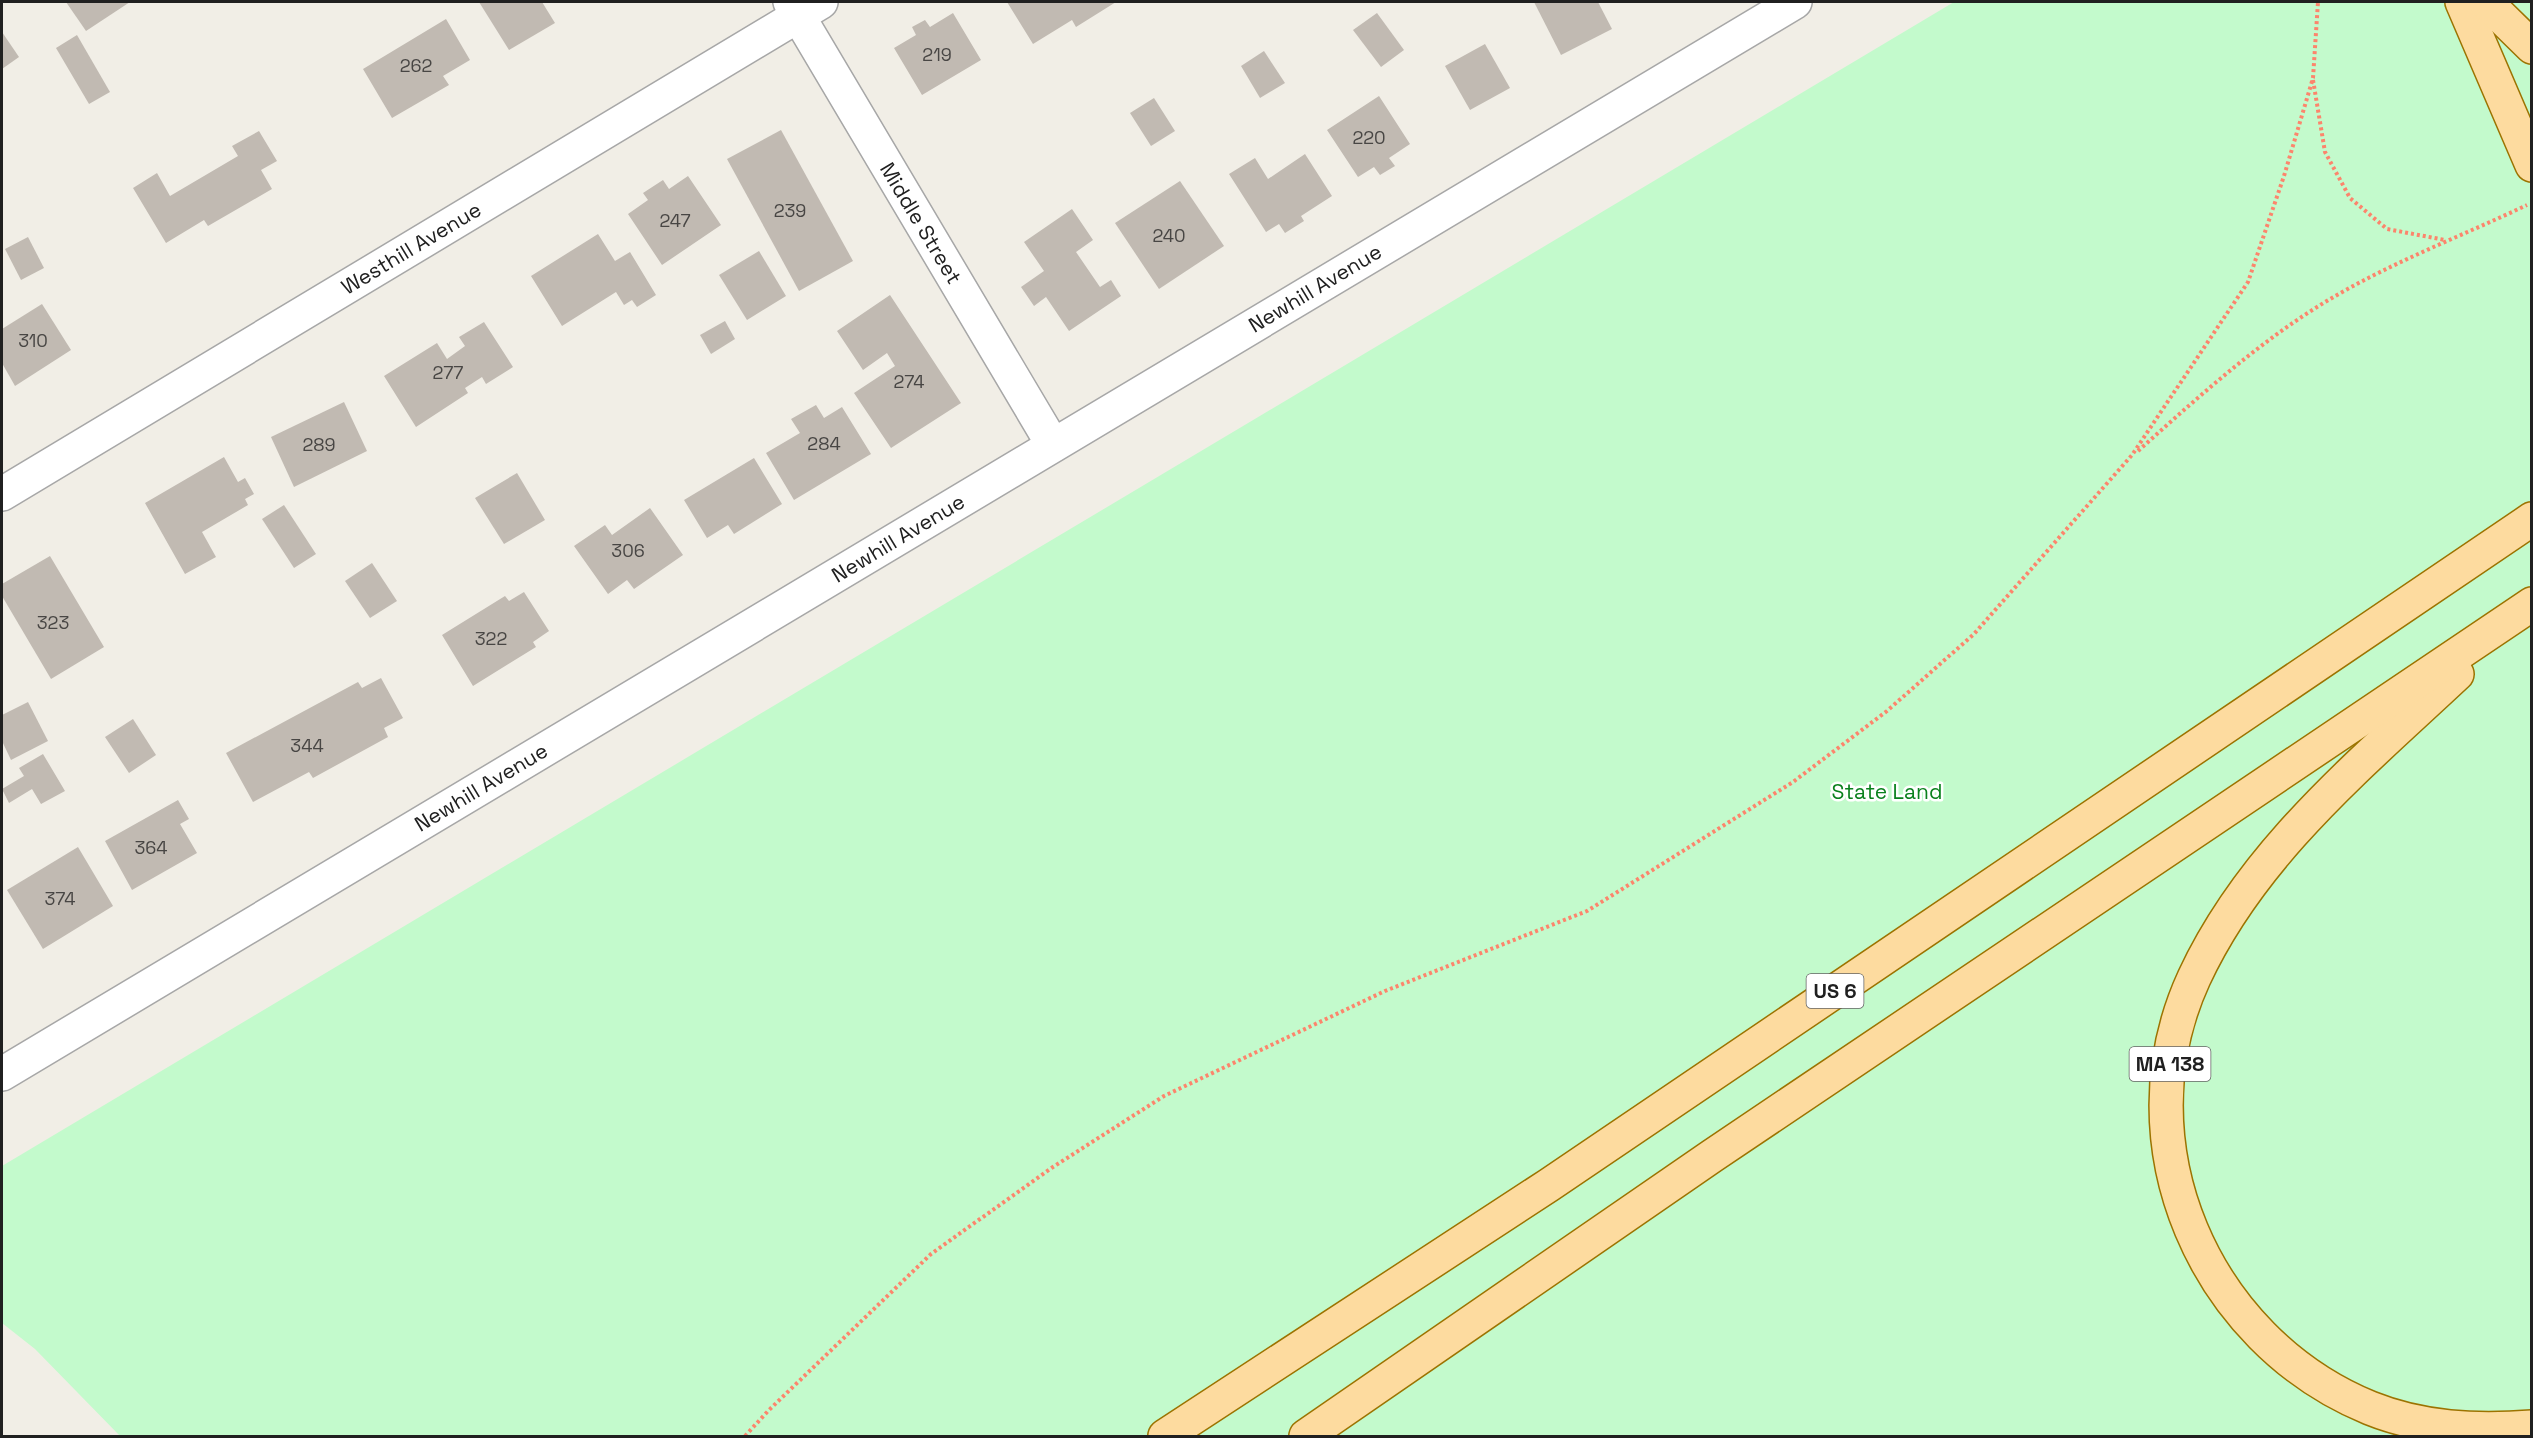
<svg xmlns="http://www.w3.org/2000/svg" width="2533" height="1438" font-family="'Space Grotesk',sans-serif">
<rect width="100%" height="100%" fill="#f1eee6"/>
<!-- park -->
<path fill="#c3facc" d="M1954,2H2531V1436H120L35,1349L2,1323V1166Z"/>
<!-- building -->
<g fill="#c1bab2">
<path d="M66,2H130L86,31Z"/>
<path d="M479,2H542L555,23L509,50Z"/>
<path d="M1007,2H1116L1076,27L1072,20L1033,44Z"/>
<path d="M1534,2H1598L1612,29L1561,55Z"/>
<path d="M953,13L981,60L922,95L894,48L916,35L912,27L925,20L930,27Z"/>
<path d="M1377,13L1404,50L1381,67L1353,30Z"/>
<path d="M446,19L470,60L443,76L449,85L392,118L363,69Z"/>
<path d="M2,32L19,57L2,69Z"/>
<path d="M77,35L110,92L89,104L56,48Z"/>
<path d="M1485,44L1510,88L1470,110L1445,66Z"/>
<path d="M1264,51L1285,83L1260,98L1241,66Z"/>
<path d="M1379,96L1410,144L1389,158L1395,166L1380,175L1374,167L1358,177L1327,130Z"/>
<path d="M1154,98L1175,131L1151,146L1130,113Z"/>
<path d="M781,130L853,261L799,291L727,159Z"/>
<path d="M259,131L277,161L261,170L272,189L208,226L204,220L166,243L133,188L157,173L170,196L238,156L232,146Z"/>
<path d="M1305,154L1332,196L1301,216L1304,221L1285,233L1279,224L1266,232L1229,174L1255,158L1268,179Z"/>
<path d="M688,176L721,225L662,265L628,214L648,200L643,193L663,180L669,189Z"/>
<path d="M1180,181L1224,246L1159,289L1115,223Z"/>
<path d="M1072,209L1093,240L1076,252L1100,287L1111,280L1121,296L1069,331L1046,297L1034,306L1021,287L1044,271L1024,242Z"/>
<path d="M598,234L615,261L630,252L656,295L637,307L632,300L624,305L616,292L562,326L531,276Z"/>
<path d="M28,237L44,268L21,280L5,249Z"/>
<path d="M759,251L786,296L747,320L719,275Z"/>
<path d="M890,295L961,403L891,448L854,393L895,366L887,353L863,370L837,331Z"/>
<path d="M42,304L71,350L15,386L2,363V329Z"/>
<path d="M725,321L735,339L711,354L700,335Z"/>
<path d="M484,322L513,367L486,384L482,377L465,388L468,393L416,427L384,376L437,343L447,359L465,346L459,337Z"/>
<path d="M344,402L367,451L294,487L271,437Z"/>
<path d="M816,405L824,418L842,407L871,454L794,500L766,453L800,433L791,419Z"/>
<path d="M224,457L238,482L245,478L254,494L245,499L248,505L202,532L216,557L185,574L145,503Z"/>
<path d="M754,458L782,504L734,534L728,525L707,538L684,500Z"/>
<path d="M517,473L545,520L504,544L475,498Z"/>
<path d="M284,505L316,554L294,568L262,519Z"/>
<path d="M650,508L683,555L634,589L627,580L608,594L574,546L605,525L612,535Z"/>
<path d="M50,556L104,647L51,679L2,596V584Z"/>
<path d="M372,563L397,601L370,618L345,581Z"/>
<path d="M524,592L549,631L533,642L536,647L473,686L442,635L505,596L509,601Z"/>
<path d="M381,678L403,718L384,728L388,737L313,778L309,772L253,802L226,753L358,682L362,688Z"/>
<path d="M28,702L48,741L11,760L2,741V715Z"/>
<path d="M133,719L156,755L129,773L105,737Z"/>
<path d="M43,754L65,791L41,804L32,789L9,803L2,789L24,776L19,768Z"/>
<path d="M178,800L189,819L180,824L197,853L132,890L105,841Z"/>
<path d="M78,847L113,906L43,949L7,890Z"/>
</g>
<g fill="none" stroke-linecap="round" stroke-linejoin="round">
<defs>
<g id="minor">
<path d="M790,2L1053,445"/>
<path d="M2,494L821,2"/>
<path d="M2,1074L1795,2"/>
</g>
<g id="primary">
<path d="M2462,2L2532,165"/>
<path d="M2486,2L2532,47"/>
<path d="M2457,674C2359,766 2252,853 2194,978C2118,1143 2204,1340 2370,1408C2422,1429 2476,1431 2532,1427"/>
<path d="M1165,1436L1549,1185L2532,519"/>
<path d="M1306,1436L1712,1156L2532,604"/>
</g>
</defs>
<!-- minor casing -->
<use href="#minor" stroke="#a7a7a7" stroke-width="36"/>
<!-- primary casing -->
<use href="#primary" stroke="#9c7300" stroke-width="36"/>
<!-- path -->
<g stroke="#fc856c" stroke-width="4" stroke-dasharray="3 3" stroke-linecap="butt">
<path d="M2313,80L2325,152L2350,198L2387,229L2445,240"/>
<path d="M2138,451C2203,393 2267,334 2344,291C2403,258 2466,234 2527,205"/>
<path d="M745,1436L769,1410L931,1254L1053,1167L1164,1096L1385,991L1587,911L1793,782L1887,711L1974,634L2132,455L2248,282L2284,176L2313,78L2318,2"/>
</g>
<!-- minor -->
<use href="#minor" stroke="#fff" stroke-width="33"/>
<!-- primary -->
<use href="#primary" stroke="#fddb9f" stroke-width="33"/>
</g>
<g text-anchor="middle" dominant-baseline="central" stroke-width="5" stroke-linejoin="round" paint-order="stroke">
<!-- number labels -->
<g font-size="18" fill="#484644">
<text x="937" y="54">219</text>
<text x="416" y="65">262</text>
<text x="1369" y="137">220</text>
<text x="790" y="210">239</text>
<text x="675" y="220">247</text>
<text x="1169" y="235">240</text>
<text x="33" y="340">310</text>
<text x="448" y="372">277</text>
<text x="909" y="381">274</text>
<text x="824" y="443">284</text>
<text x="319" y="444">289</text>
<text x="628" y="550">306</text>
<text x="53" y="622">323</text>
<text x="491" y="638">322</text>
<text x="307" y="745">344</text>
<text x="151" y="847">364</text>
<text x="60" y="898">374</text>
</g>
<!-- shield labels -->
<g fill="#fff" stroke="#636363" stroke-width="1.5">
<rect x="1806.5" y="974" width="57" height="34" rx="4.5"/>
<rect x="2129.5" y="1047" width="81" height="34" rx="4.5"/>
</g>
<g font-size="20" font-weight="bold" fill="#202020">
<text x="1835" y="991">US 6</text>
<text x="2170" y="1064">MA 138</text>
</g>
<!-- street labels -->
<g font-size="21" fill="#202020" stroke="#fff">
<text transform="translate(921 223) rotate(59)">Middle Street</text>
<text transform="translate(411 248) rotate(-31)">Westhill Avenue</text>
<text transform="translate(1315 288) rotate(-31)">Newhill Avenue</text>
<text transform="translate(898 538) rotate(-31)">Newhill Avenue</text>
<text transform="translate(481 787) rotate(-31)">Newhill Avenue</text>
</g>
<!-- park labels -->
<g font-size="21" fill="#0a811d" stroke="#fff">
<text x="1887" y="791">State Land</text>
</g>
</g>
<!-- border -->
<rect width="2533" height="1438" fill="none" stroke="#202020" stroke-width="6"/>
</svg>
